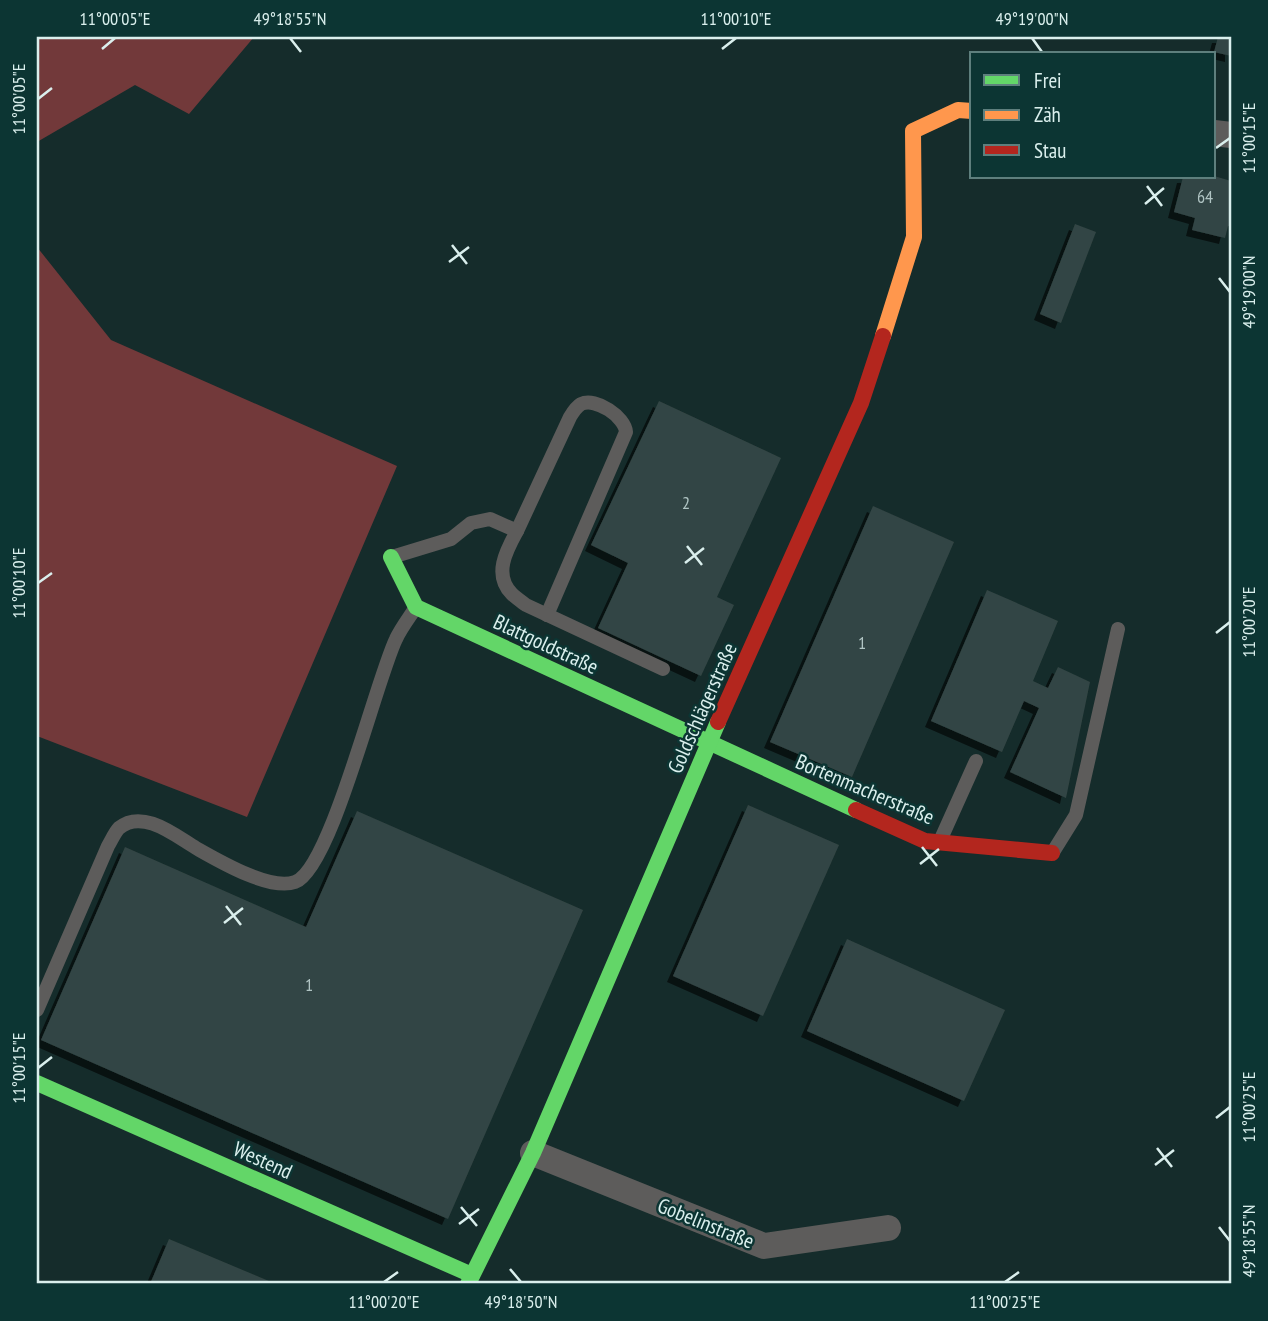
<svg xmlns="http://www.w3.org/2000/svg" width="1268" height="1321" font-family="'PT Sans Narrow',sans-serif">
<defs>
<filter id="shadow"><feDropShadow dx="-6" dy="6" stdDeviation="0" flood-color="#0009"/></filter>
</defs>
<rect width="100%" height="100%" fill="#152c2b"/>
<!-- forest -->
<g fill="#72393a">
<path d="M37,37H254L189,114L135,85L37,142Z"/>
<path d="M37,247L111,340L397,466L247,817L37,736Z"/>
</g>
<!-- building -->
<g fill="#334544" filter="url(#shadow)">
<path d="M1218,37H1231V56L1214,52Z"/>
<path d="M1214,176L1231,181V227L1228,226L1225,238L1192,230L1195,218L1174,212L1183,177Z"/>
<path d="M1075,224L1096,232L1061,323L1040,314Z"/>
<path d="M659,401L781,458L717,597L734,605L701,676L598,628L628,563L591,545Z"/>
<path d="M873,506L954,542L852,777L770,742Z"/>
<path d="M987,590L1058,621L1033,681L1048,688L1058,667L1090,682L1066,798L1010,772L1039,708L1024,701L1002,752L931,721Z"/>
<path d="M748,805L839,845L763,1016L673,976Z"/>
<path d="M357,811L583,910L448,1219L41,1040L125,847L306,927Z"/>
<path d="M847,939L1005,1010L964,1101L807,1031Z"/>
<path d="M169,1239L276,1284H150Z"/>
</g>
<g fill="none" stroke-linecap="round" stroke-linejoin="round">
<!-- lane -->
<g stroke="#5d5c5b" stroke-width="14">
<path d="M517,531L570,417C573,412 576,407 581,404C596,397 625,417 626,432L547,615"/>
<path d="M392,557L451,539L471,523L490,519L517,531C506,551 493,575 512,594C516,598 522,602 526,605L663,669"/>
<path d="M940,841L976,761"/>
<path d="M1053,852L1076,815L1118,629"/>
<path d="M37,1010L108,846C111,841 115,832 119,828C143,808 177,837 196,848C219,861 270,891 295,882C331,869 376,680 396,639C401,628 409,618 416,607"/>
</g>
<!-- street -->
<g stroke="#5d5c5b" stroke-width="26">
<path d="M1214,133L1231,135"/>
<path d="M533,1153L764,1246L888,1228"/>
</g>
<!-- fast -->
<g stroke="#63d668" stroke-width="16">
<path d="M391,557L416,607L856,810"/>
<path d="M37,1083L472,1275"/>
<path d="M468,1284L533,1153L718,722"/>
</g>
<!-- slow -->
<path stroke="#ff974d" stroke-width="16" d="M883,336L914,237L913,131L958,110L972,111"/>
<!-- jam -->
<g stroke="#b3261e" stroke-width="16">
<path d="M718,722L861,403L883,336"/>
<path d="M856,810L925,841L1052,853"/>
</g>
</g>
<!-- ticks -->
<path fill="none" stroke="#daefed" stroke-width="2.5" d="M290,38L301,52M1032,38L1042,52M102,49L115,38M722,49L736,38M38,99L52,88M1216,148L1230,138M1147,186L1162,206M1145,204L1164,188M452,245L467,264M449,262L469,247M1219,278L1230,292M687,546L702,565M685,563L704,548M38,583L52,573M1216,633L1230,622M922,847L937,866M920,864L939,849M226,906L241,925M224,923L243,908M38,1068L52,1057M1216,1118L1230,1107M1157,1148L1172,1167M1155,1165L1174,1150M461,1207L477,1226M459,1224L479,1209M1219,1227L1230,1241M510,1269L521,1282M384,1282L398,1272M1005,1282L1019,1272"/>
<g text-anchor="middle" dominant-baseline="central" stroke-width="5" stroke-linejoin="round" paint-order="stroke">
<!-- number labels -->
<g font-size="18" fill="#b0c4c3">
<text x="1205" y="196">64</text>
<text x="686" y="502">2</text>
<text x="862" y="642">1</text>
<text x="309" y="984">1</text>
</g>
<!-- street labels -->
<g font-size="21" fill="#daefed" stroke="#0c3533">
<text transform="translate(546 644) rotate(25)">Blattgoldstraße</text>
<text transform="translate(702 708) rotate(-66)">Goldschlägerstraße</text>
<text transform="translate(865 789) rotate(23)">Bortenmacherstraße</text>
<text transform="translate(263 1160) rotate(24)">Westend</text>
<text transform="translate(706 1223) rotate(22)">Gobelinstraße</text>
</g>
</g>
<!-- border -->
<rect width="1268" height="1321" fill="none" stroke="#0c3533" stroke-width="77"/>
<!-- legend -->
<rect x="970" y="52" width="245" height="126" fill="#0c3533" stroke="#5e7f7d" stroke-width="2"/>
<rect x="984" y="75" width="35" height="10" fill="#63d668" stroke="#5e7f7d" stroke-width="2"/>
<text x="1034" y="88" font-size="21" fill="#daefed">Frei</text>
<rect x="984" y="110" width="35" height="10" fill="#ff974d" stroke="#5e7f7d" stroke-width="2"/>
<text x="1034" y="122" font-size="21" fill="#daefed">Zäh</text>
<rect x="984" y="145" width="35" height="10" fill="#b3261e" stroke="#5e7f7d" stroke-width="2"/>
<text x="1034" y="158" font-size="21" fill="#daefed">Stau</text>
<rect x="38" y="38" width="1192" height="1244" fill="none" stroke="#daefed" stroke-width="2.5"/>
<g font-size="18" text-anchor="middle" fill="#daefed">
<text x="115" y="25">11°00'05"E</text>
<text x="290" y="25">49°18'55"N</text>
<text x="736" y="25">11°00'10"E</text>
<text x="1032" y="25">49°19'00"N</text>
<text transform="translate(19 99) rotate(-90)" y="6">11°00'05"E</text>
<text transform="translate(1249 138) rotate(-90)" y="6">11°00'15"E</text>
<text transform="translate(1249 292) rotate(-90)" y="6">49°19'00"N</text>
<text transform="translate(19 583) rotate(-90)" y="6">11°00'10"E</text>
<text transform="translate(1249 622) rotate(-90)" y="6">11°00'20"E</text>
<text transform="translate(19 1068) rotate(-90)" y="6">11°00'15"E</text>
<text transform="translate(1249 1107) rotate(-90)" y="6">11°00'25"E</text>
<text transform="translate(1249 1241) rotate(-90)" y="6">49°18'55"N</text>
<text x="384" y="1308">11°00'20"E</text>
<text x="521" y="1308">49°18'50"N</text>
<text x="1005" y="1308">11°00'25"E</text>
</g>
</svg>
